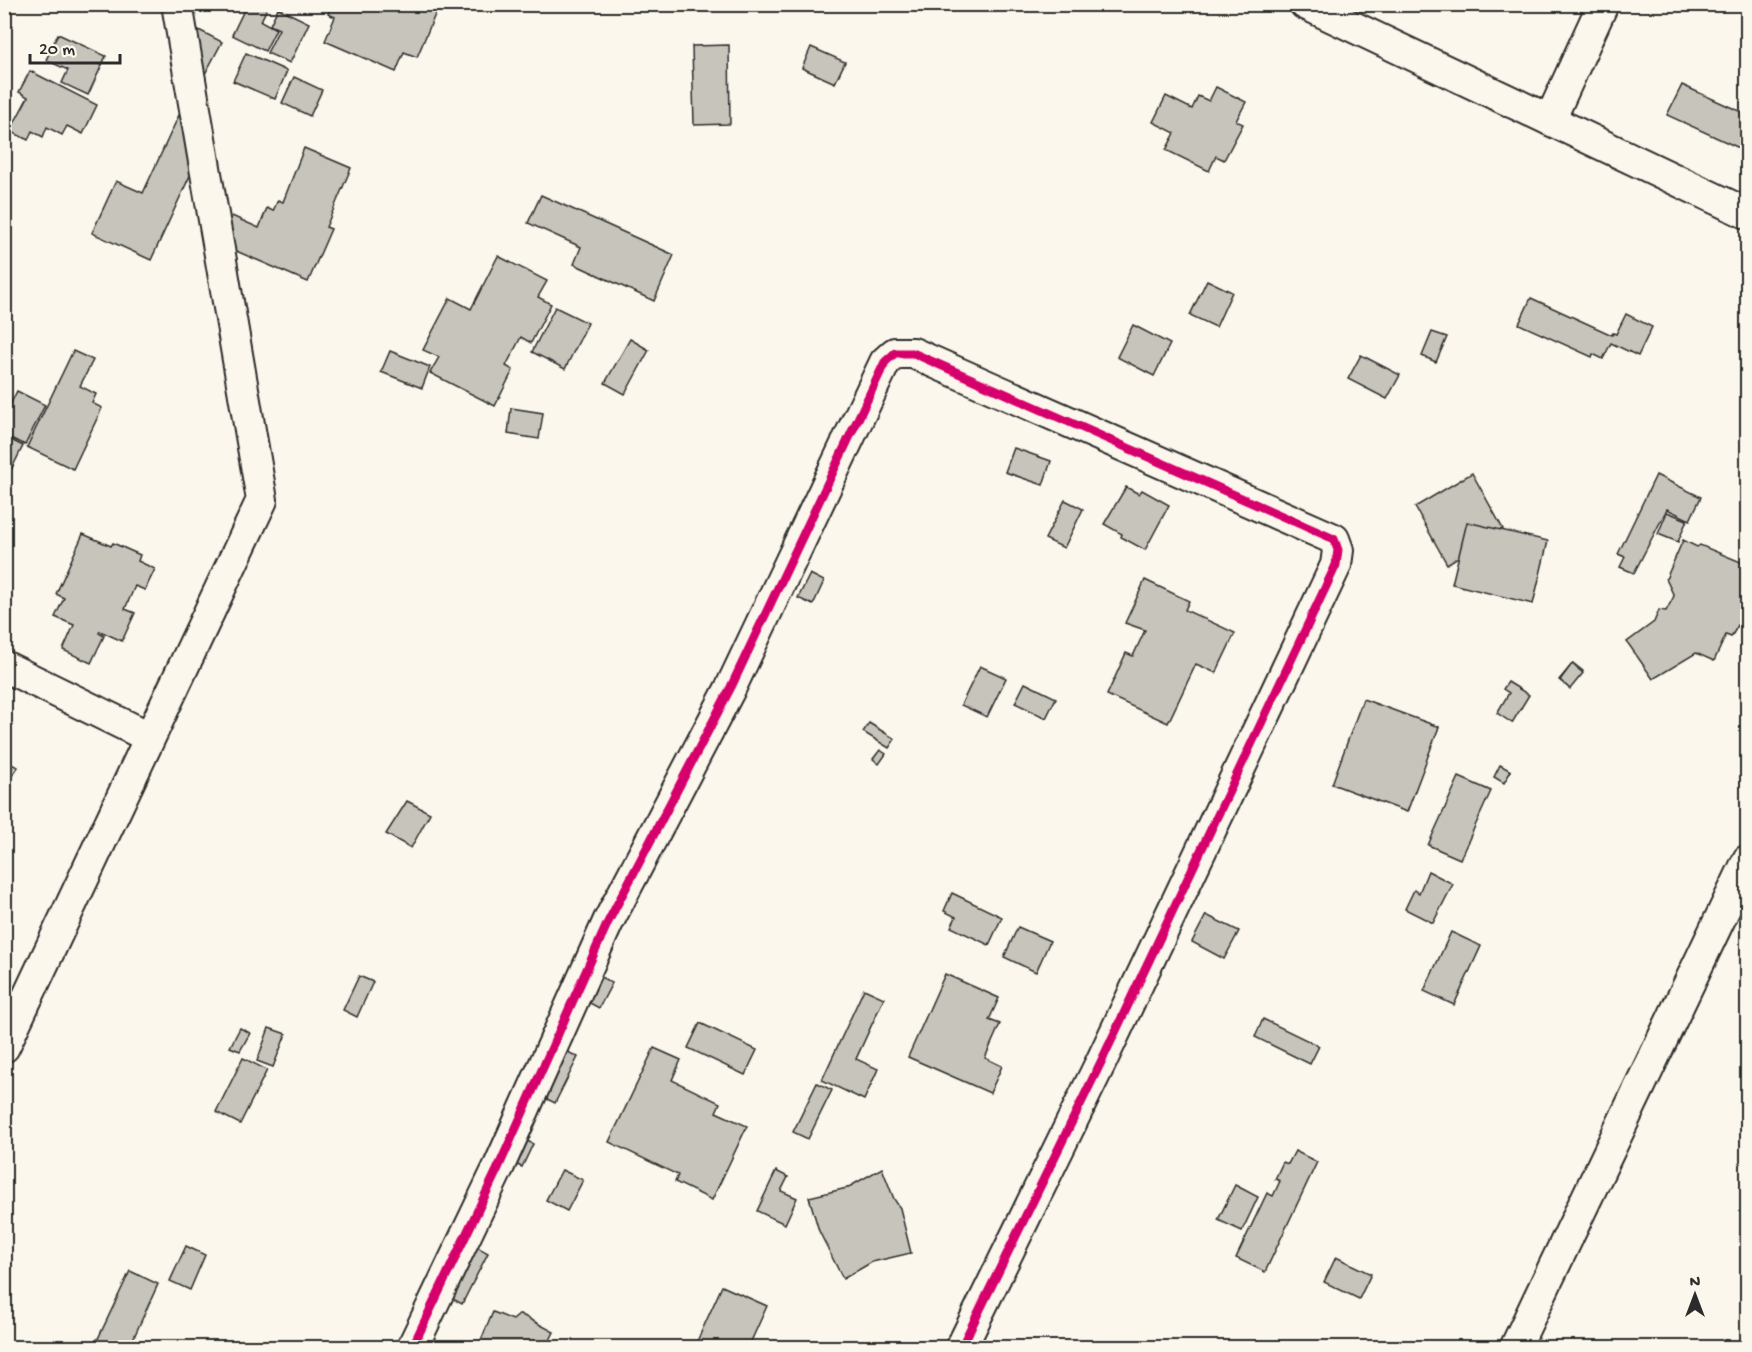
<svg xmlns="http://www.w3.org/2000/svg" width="1752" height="1352" font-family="'Gochi Hand',sans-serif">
<rect width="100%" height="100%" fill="#fbf7ec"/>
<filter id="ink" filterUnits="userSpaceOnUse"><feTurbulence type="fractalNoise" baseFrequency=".0167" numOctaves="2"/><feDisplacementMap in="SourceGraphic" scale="12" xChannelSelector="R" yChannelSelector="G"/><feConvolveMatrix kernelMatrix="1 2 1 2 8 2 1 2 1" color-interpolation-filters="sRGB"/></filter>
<g filter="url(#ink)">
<!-- building -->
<g fill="#c7c4bc" stroke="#2b2b2b" stroke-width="1.5">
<path d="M247,4L268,6L261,21L276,29L265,51L232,35Z"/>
<path d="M331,4H424L437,10L417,57L404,52L396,72L325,41L335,17L328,14Z"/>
<path d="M278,8L309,23L290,63L267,53L279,29L270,25Z"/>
<path d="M191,26L222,42L205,74L175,58Z"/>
<path d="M58,34L106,56L88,95L62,83L68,70L46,60Z"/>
<path d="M729,45L730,124L694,125L692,46Z"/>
<path d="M811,47L845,62L835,83L802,68Z"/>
<path d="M246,53L287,71L275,99L233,81Z"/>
<path d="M30,71L97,105L83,134L67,126L62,135L47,127L43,137L32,131L28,140L10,131L28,97L19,92Z"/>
<path d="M294,77L322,90L310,116L282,103Z"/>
<path d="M1682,85L1748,115V152L1667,115Z"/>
<path d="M1216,87L1246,102L1236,121L1243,124L1224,160L1216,156L1209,171L1166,150L1175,133L1153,122L1166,96L1192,109L1198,96L1209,101Z"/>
<path d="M179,115L211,130L151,260L92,233L116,181L143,193Z"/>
<path d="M304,148L351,168L326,227L331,229L308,282L220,244L232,216L259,228L267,208L273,211L278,200L283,202Z"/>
<path d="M541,195L674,255L654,301L574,264L581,247L528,223Z"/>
<path d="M498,256L547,281L538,297L551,304L531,343L521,337L506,366L513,370L495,406L430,373L439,357L423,350L450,298L471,309Z"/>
<path d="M1207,280L1232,292L1216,327L1190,315Z"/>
<path d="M1531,298L1612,335L1613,333L1616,334L1626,314L1652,327L1638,356L1611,343L1603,359L1593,354L1592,357L1519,324Z"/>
<path d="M555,307L588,323L565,369L532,352Z"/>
<path d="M1133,325L1170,344L1154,376L1117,357Z"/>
<path d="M1432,332L1447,337L1436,362L1422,356Z"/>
<path d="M630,339L649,350L625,394L605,383Z"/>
<path d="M73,351L93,360L80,386L96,394L92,403L102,408L73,469L27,447Z"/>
<path d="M390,351L430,367L422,388L381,372Z"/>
<path d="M1361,355L1400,375L1387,399L1348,379Z"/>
<path d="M17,391L45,405L25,445L4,435V417Z"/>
<path d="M511,408L543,413L539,439L508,434Z"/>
<path d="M5,437L23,446L4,484V439Z"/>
<path d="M1014,448L1051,461L1043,485L1005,472Z"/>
<path d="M1472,473L1503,529L1447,564L1415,507Z"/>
<path d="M1656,475L1701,497L1690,520L1667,509L1634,573L1620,567L1625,557L1618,554Z"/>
<path d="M1126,487L1139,494L1142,490L1169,505L1145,550L1121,537L1122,534L1104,524Z"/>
<path d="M1065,500L1083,509L1064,548L1045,539Z"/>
<path d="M1667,512L1687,520L1678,542L1658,534Z"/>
<path d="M1467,522L1548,541L1533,604L1452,584Z"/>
<path d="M83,534L111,546L113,543L140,555L138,561L155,569L145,590L135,586L125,609L135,613L122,641L100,631L99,633L104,636L91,663L63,650L74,625L55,617L64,598L56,594Z"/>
<path d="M1683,540L1697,547L1700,545L1748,565V625L1740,622L1731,637L1726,635L1714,661L1696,653L1653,679L1627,642L1654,622L1659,610L1666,611L1674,596L1666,579Z"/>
<path d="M810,574L824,581L813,605L798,598Z"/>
<path d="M1145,580L1189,601L1185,610L1235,633L1216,673L1196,664L1168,723L1107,695L1126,653L1133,656L1145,630L1125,623Z"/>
<path d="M1573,663L1583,671L1569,688L1559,680Z"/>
<path d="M1572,664L1583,673L1570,689L1560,680Z"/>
<path d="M980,666L1006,678L987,717L961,705Z"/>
<path d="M1508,682L1529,695L1512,723L1497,713L1509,693L1503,689Z"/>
<path d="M1025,683L1056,698L1046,718L1015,703Z"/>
<path d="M1363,699L1439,727L1407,812L1332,784Z"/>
<path d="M869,723L895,739L889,748L863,732Z"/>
<path d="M880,750L886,754L879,764L873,759Z"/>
<path d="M4,761L18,767L4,787Z"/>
<path d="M1500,765L1511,771L1504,783L1494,777Z"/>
<path d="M1459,777L1491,791L1460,859L1428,845Z"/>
<path d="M407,801L430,813L411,848L386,834Z"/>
<path d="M1428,871L1453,884L1433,923L1405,909L1414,890L1419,893Z"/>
<path d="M952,893L1002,917L989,945L951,927L956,917L944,911Z"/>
<path d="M1206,915L1239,931L1224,959L1192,942Z"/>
<path d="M1018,927L1050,941L1036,972L1004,957Z"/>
<path d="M1451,932L1481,946L1454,1005L1424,991Z"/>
<path d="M945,974L999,998L989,1020L1000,1024L985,1058L1002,1066L990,1093L908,1057Z"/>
<path d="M359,976L373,982L357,1017L343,1010Z"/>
<path d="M599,976L612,983L599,1008L586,1001Z"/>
<path d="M864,989L884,998L856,1059L878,1069L864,1100L822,1080Z"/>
<path d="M1263,1019L1319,1046L1310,1064L1255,1037Z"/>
<path d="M700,1023L757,1050L745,1075L688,1048Z"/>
<path d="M240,1028L250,1033L240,1051L230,1047Z"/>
<path d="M269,1028L286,1034L273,1067L257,1061Z"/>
<path d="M654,1048L681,1060L672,1080L720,1103L716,1112L747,1126L712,1200L675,1182L678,1175L609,1142Z"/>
<path d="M564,1050L578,1057L555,1103L541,1096Z"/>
<path d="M243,1058L267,1070L240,1124L216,1112Z"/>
<path d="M817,1083L832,1090L808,1139L793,1132Z"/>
<path d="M522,1138L533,1144L522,1167L510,1162Z"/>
<path d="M1295,1151L1317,1162L1265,1272L1236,1258L1267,1193L1273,1196L1280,1181L1275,1179L1283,1162L1288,1164Z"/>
<path d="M882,1168L894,1199L900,1208L911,1253L872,1262L843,1279L819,1231L809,1197L847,1188Z"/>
<path d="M562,1170L583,1180L567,1211L546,1200Z"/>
<path d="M776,1171L788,1177L781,1191L797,1198L785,1224L757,1211Z"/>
<path d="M1235,1185L1258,1197L1242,1231L1218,1220Z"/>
<path d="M186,1246L205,1255L190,1290L170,1281Z"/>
<path d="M477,1247L488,1253L462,1304L451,1298Z"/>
<path d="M1336,1257L1371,1274L1359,1299L1324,1282Z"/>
<path d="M130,1271L158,1284L129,1348H97L95,1345Z"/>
<path d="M722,1286L767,1306L748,1348H694Z"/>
<path d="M493,1312L513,1320L520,1314L554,1332L546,1348H471L481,1340Z"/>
</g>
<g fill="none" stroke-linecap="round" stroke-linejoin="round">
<defs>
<g id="street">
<path d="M1305,4L1748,214"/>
<path d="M1550,120L1603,4"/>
<path d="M4,666L149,737"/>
<path d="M4,1047L262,500L177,4"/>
<path d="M412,1348L499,1166L608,922L731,687L885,362L895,353H913L1334,539L1338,550L1336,565L1101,1062L961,1348"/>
<path d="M1515,1348L1748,860"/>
</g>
</defs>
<!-- street casing -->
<use href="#street" stroke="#2b2b2b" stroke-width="34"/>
<!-- street -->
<use href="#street" stroke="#fbf7ec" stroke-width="30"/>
<defs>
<path id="cycleway" d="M412,1348L499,1166L608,922L731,687L885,362L895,353H913L1334,539L1338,550L1336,565L1101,1062L961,1348"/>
</defs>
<!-- cycleway casing -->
<use href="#cycleway" stroke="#fbf7ec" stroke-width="13"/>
<!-- cycleway -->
<use href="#cycleway" stroke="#d6006c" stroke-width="9"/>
</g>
</g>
<!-- margin -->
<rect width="1752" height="1352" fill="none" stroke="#fbf7ec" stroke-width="24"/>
<rect x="12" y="12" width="1728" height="1328" fill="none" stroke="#2b2b2b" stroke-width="2" filter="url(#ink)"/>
<!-- north arrow -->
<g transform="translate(1695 1295)" stroke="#fbf7ec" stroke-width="4.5" paint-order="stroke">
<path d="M0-4.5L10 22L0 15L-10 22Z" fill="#2b2b2b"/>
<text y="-9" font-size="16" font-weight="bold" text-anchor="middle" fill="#2b2b2b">N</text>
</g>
<!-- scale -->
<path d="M30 54v9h90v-9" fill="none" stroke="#2b2b2b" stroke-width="3"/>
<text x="39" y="54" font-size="18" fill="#2b2b2b" stroke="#fbf7ec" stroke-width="4.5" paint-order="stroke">20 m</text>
</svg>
